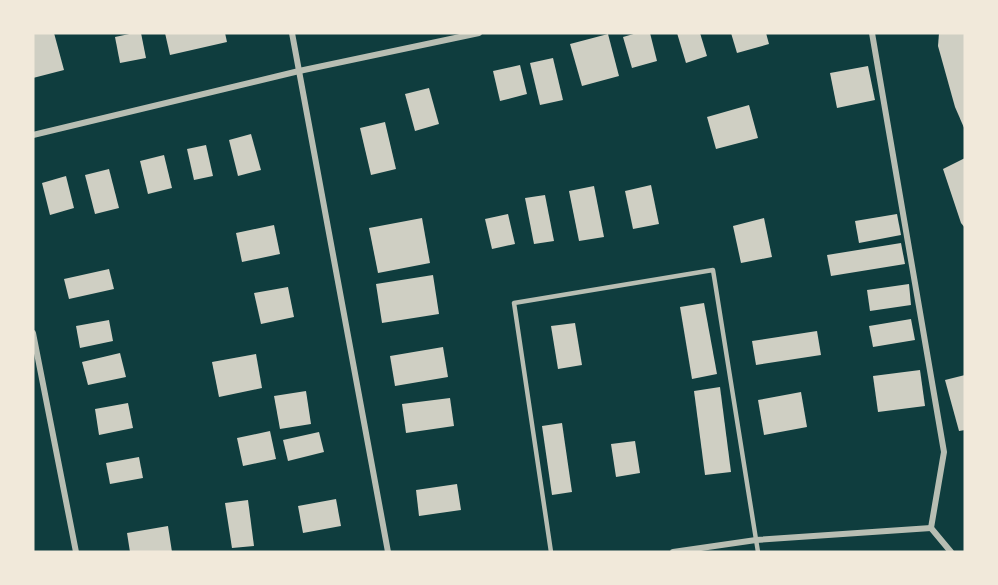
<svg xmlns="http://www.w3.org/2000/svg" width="998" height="585" font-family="'Exo 2',sans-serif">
<rect width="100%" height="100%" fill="#0f3d3e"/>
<!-- building -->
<g fill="#cfcfc3">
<path d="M33,33H54L64,70L33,78Z"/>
<path d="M134,33H141L146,58L120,63L115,37Z"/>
<path d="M165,33H225L227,42L170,55Z"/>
<path d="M637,33H650L657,61L632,68L623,37Z"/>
<path d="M677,33H700L707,56L686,63Z"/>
<path d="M731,33H766L769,44L737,53Z"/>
<path d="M939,33H965V130L955,107L938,46Z"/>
<path d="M608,34L619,76L582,86L570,44Z"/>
<path d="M553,58L563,100L540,105L530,63Z"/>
<path d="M520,65L527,94L500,101L493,71Z"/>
<path d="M868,66L875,100L837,108L830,73Z"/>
<path d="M429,88L439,124L415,131L405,94Z"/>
<path d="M749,105L758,138L716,149L707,117Z"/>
<path d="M385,122L396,169L371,175L360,128Z"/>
<path d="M251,134L261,170L238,176L229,140Z"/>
<path d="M206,145L213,176L194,180L187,149Z"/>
<path d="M164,155L172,188L148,194L140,161Z"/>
<path d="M965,158V228L961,223L943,169Z"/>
<path d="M109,169L119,208L95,214L85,175Z"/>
<path d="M66,176L74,208L50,215L42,183Z"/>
<path d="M651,185L659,224L633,229L625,191Z"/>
<path d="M594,186L604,237L579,241L569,191Z"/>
<path d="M545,195L554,241L534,244L525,198Z"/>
<path d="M508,214L515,244L492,249L485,219Z"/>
<path d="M897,214L901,235L859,243L855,221Z"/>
<path d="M422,218L430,263L378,273L369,228Z"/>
<path d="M764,218L772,257L741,263L733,226Z"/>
<path d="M274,225L280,254L242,262L236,233Z"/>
<path d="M901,243L905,264L831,276L827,255Z"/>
<path d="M109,269L114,289L69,299L64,279Z"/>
<path d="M433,275L439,314L382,323L376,284Z"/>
<path d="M909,284L911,305L870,311L867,290Z"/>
<path d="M288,287L294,317L261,324L254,293Z"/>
<path d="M704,303L717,374L692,379L680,307Z"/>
<path d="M911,319L915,340L873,347L869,326Z"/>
<path d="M109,320L113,341L80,348L76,326Z"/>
<path d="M575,323L582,365L558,369L551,326Z"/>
<path d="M817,331L821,355L756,365L752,341Z"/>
<path d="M443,347L448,377L395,386L390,356Z"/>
<path d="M120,353L126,377L88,385L82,362Z"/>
<path d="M256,354L262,388L219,397L212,362Z"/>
<path d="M920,370L925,406L878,412L873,376Z"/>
<path d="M965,375V430L959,431L945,380Z"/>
<path d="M720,387L731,472L705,475L694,391Z"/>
<path d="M306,391L311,424L280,429L274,396Z"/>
<path d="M801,392L807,427L764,435L758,400Z"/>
<path d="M450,398L454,426L406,433L402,404Z"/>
<path d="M128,403L133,428L99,435L95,409Z"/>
<path d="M562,423L572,492L552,495L542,426Z"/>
<path d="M270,431L276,459L243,466L237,438Z"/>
<path d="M319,432L324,452L288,461L283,440Z"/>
<path d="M635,441L640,473L616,477L611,444Z"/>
<path d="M139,457L143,478L110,484L106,463Z"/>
<path d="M457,484L461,510L419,516L416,490Z"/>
<path d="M336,499L341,526L303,533L298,506Z"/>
<path d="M248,500L254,546L232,548L225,503Z"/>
<path d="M168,526L172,552H130L127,533Z"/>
</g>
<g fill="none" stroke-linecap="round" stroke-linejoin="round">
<!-- service -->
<path stroke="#b8beb3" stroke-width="4.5" d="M551,552L514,303L713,270L758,552"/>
<!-- minor -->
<g stroke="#b8beb3" stroke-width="6">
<path d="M292,33L388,552"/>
<path d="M872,33L944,452L931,528"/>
<path d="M33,135L299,71L479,33"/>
<path d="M33,333L76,552"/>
<path d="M931,528L951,552"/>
<path d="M673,552L756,540L931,528"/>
</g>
</g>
<!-- border -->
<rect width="998" height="585" fill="none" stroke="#f1e9da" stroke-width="69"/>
</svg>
